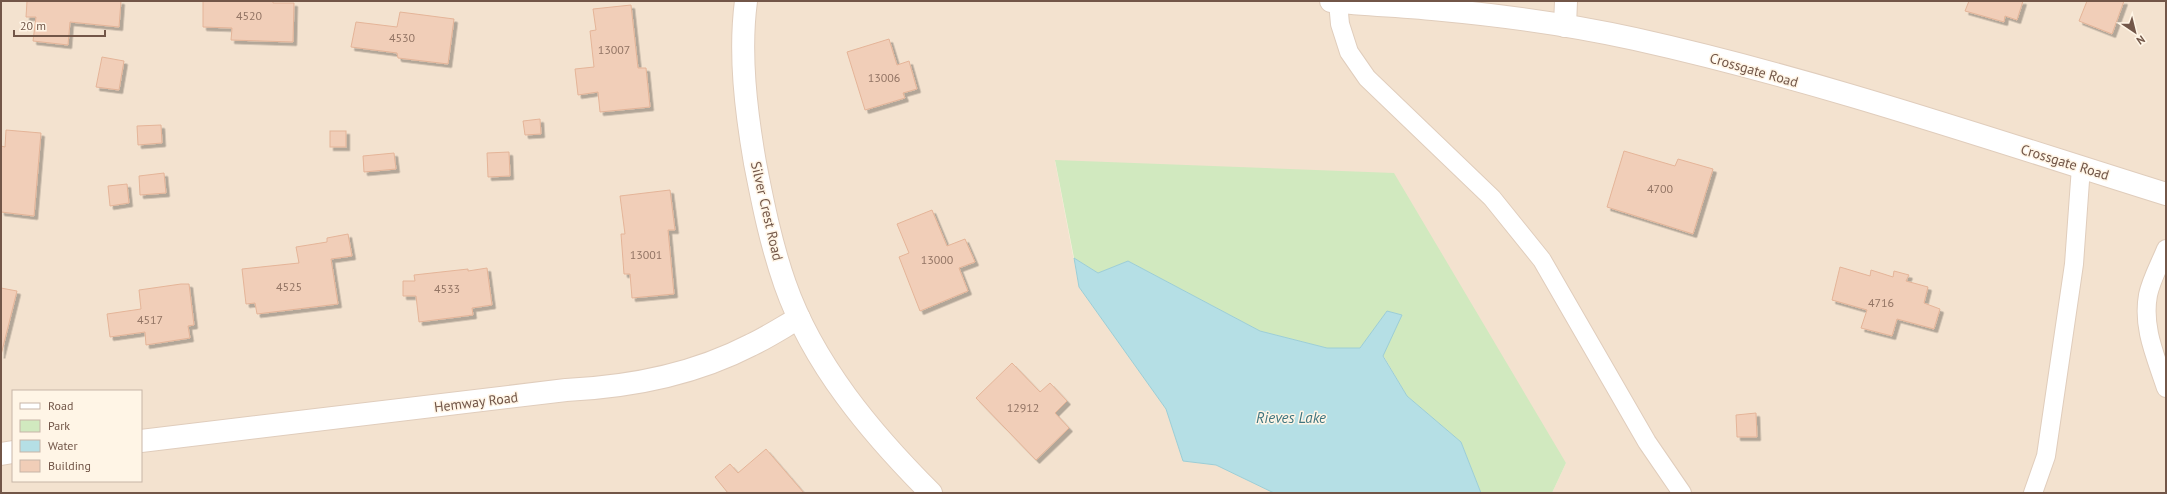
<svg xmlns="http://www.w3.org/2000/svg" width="2167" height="494" font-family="'PT Sans',sans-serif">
<defs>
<filter id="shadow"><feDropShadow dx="3.5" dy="3.5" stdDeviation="0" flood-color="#0004"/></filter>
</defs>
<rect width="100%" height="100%" fill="#fcf1e0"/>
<!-- residential -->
<path fill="#f3e2cf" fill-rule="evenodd" d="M1,1H2166V493H1552L1566,463L1055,161L1079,287L1166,409L1183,461L1216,465L1274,493H1ZM13,391H141V481H13Z"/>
<!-- green -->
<path fill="#d1e9bf" d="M1055,160L1394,173L1566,463L1552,493H1481L1461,442L1407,396L1383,355L1402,315L1387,311L1360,348H1327L1260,331L1128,261L1098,273L1074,258Z"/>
<!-- water -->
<path fill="#b5dfe5" stroke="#9cced6" d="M1074,258L1098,273L1128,261L1260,331L1327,348H1360L1387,311L1402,315L1383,356L1407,396L1461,442L1481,493H1274L1216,465L1183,461L1166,409L1079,287Z"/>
<!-- building -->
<g fill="#f1ceb8" stroke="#e4b498" filter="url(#shadow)">
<path d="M27,1H121L119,27L70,22L68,45L33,41L36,17H26Z"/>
<path d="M203,1H273V3H294L293,42L231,40L232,28L203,27Z"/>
<path d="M1969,1H2023L2017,20L2005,16L2004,22L1965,11Z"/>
<path d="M2087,1H2124L2112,34L2079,21Z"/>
<path d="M631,5L638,68H646L650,107L600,112L598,92L578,95L575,69L594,67L590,31L596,30L593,9Z"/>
<path d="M400,12L454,19L448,64L398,58L397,53L351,47L356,22L397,27Z"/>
<path d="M889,39L897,65L909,61L917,89L903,93L905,98L865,110L847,52Z"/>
<path d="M102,57L124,61L119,90L96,87Z"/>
<path d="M540,119L541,134L525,135L523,121Z"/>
<path d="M161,125L162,143L138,145L137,126Z"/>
<path d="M6,130L41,133L34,216L1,212V146L5,147Z"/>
<rect x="330" y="131" width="16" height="16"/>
<path d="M1624,151L1675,166L1678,159L1713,169L1693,234L1607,207Z"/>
<path d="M509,152L510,176L488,177L487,153Z"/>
<path d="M394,153L396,169L364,172L363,156Z"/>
<path d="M164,173L166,193L140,195L139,176Z"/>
<path d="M127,184L129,203L110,206L108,186Z"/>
<path d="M670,190L675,230H668L674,294L632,298L630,274H624L621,234H625L620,196Z"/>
<path d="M932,210L947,246L965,239L975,262L959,268L968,291L920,311L899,257L909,253L897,224Z"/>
<path d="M348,234L352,256L331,259L338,304L257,314L255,303L246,304L242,269L299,263L296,247L327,242V238Z"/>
<path d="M1840,267L1870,276L1871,270L1893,277L1894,271L1909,275L1906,281L1928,287L1924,303L1940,309L1934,329L1897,319L1892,336L1861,328L1867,310L1832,300Z"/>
<path d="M487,268L492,305L472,308L473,315L419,322L416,296H403V281H415L414,275L468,269V271Z"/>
<path d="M181,284H189L194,325L188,326L190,338L146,345L145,332L110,337L107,314L141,309L139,290Z"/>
<path d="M1,288L17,291L1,355Z"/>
<path d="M1012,363L1040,392L1050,383L1067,401L1055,413L1069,428L1036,460L976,398Z"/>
<path d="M1756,413L1757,437H1737L1736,415Z"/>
<path d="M766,449L804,493H728L715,477L730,464L738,473Z"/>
</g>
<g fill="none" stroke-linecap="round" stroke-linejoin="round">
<defs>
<g id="lane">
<path d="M1338,2L1340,24L1349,52L1367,78L1492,198L1542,260L1647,442L1682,493"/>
<path d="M2166,249C2160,264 2151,280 2148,295C2142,328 2156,357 2166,388"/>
<path d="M2033,493L2046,456L2074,264L2081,167"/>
</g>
<g id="street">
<path d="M746,1C739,54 746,111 755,163C763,204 771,244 785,284C813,364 871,433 931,493"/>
<path d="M1331,1C1368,5 1405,6 1443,10C1507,16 1572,25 1635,39C1815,79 1990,139 2166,194"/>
<path d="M1565,26L1566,1"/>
<path d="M141,441L566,390C629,387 695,374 751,345C768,337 783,327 799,318"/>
<path d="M1,454L13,452"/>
</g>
</defs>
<!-- lane casing -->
<use href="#lane" stroke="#e0cdbc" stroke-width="20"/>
<!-- street casing -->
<use href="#street" stroke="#e0cdbc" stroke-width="24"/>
<!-- lane -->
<use href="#lane" stroke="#fff" stroke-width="18"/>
<!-- street -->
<use href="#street" stroke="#fff" stroke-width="22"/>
</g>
<g text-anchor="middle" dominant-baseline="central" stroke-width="3" stroke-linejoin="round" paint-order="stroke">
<!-- number labels -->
<g font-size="12" fill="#927464">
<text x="249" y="15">4520</text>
<text x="402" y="37">4530</text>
<text x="614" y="49">13007</text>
<text x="884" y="77">13006</text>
<text x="1660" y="188">4700</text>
<text x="646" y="254">13001</text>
<text x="937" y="259">13000</text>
<text x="289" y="286">4525</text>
<text x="447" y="288">4533</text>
<text x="1881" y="302">4716</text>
<text x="150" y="319">4517</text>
<text x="1023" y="407">12912</text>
</g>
<!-- street labels -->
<g font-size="14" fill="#725648" stroke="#fff5e6">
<text transform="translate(1754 70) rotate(16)">Crossgate Road</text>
<text transform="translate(2065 162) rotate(17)">Crossgate Road</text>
<text transform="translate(767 211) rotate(77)">Silver Crest Road</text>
<text transform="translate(476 402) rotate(-7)">Hemway Road</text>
</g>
<!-- water labels -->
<g font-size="15" font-style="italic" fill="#3f757f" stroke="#fff5e6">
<text x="1291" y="417">Rieves Lake</text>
</g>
</g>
<!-- border -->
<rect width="2167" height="494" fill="none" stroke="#725648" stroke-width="4"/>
<!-- legend -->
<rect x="12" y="390" width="130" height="92" fill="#fff5e6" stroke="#c7b5a7"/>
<rect x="20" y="403" width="20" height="6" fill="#ffffff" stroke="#c7b5a7"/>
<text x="48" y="410" font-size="12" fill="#725648">Road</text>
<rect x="20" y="420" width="20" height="12" fill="#d1e9bf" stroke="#c7b5a7"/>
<text x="48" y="430" font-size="12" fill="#725648">Park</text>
<rect x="20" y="440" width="20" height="12" fill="#b5dfe5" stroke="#c7b5a7"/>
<text x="48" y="450" font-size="12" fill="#725648">Water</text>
<rect x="20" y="460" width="20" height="12" fill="#f1ceb8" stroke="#c7b5a7"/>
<text x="48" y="470" font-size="12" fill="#725648">Building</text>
<!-- north arrow -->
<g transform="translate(2135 32) rotate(145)" stroke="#fff5e6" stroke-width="3" paint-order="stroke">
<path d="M0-3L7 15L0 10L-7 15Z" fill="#725648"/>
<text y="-6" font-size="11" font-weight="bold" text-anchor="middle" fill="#725648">N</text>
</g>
<!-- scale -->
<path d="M14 30v6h91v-6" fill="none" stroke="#725648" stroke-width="2"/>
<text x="20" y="30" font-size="12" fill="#725648" stroke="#fff5e6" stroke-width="3" paint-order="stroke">20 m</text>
</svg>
